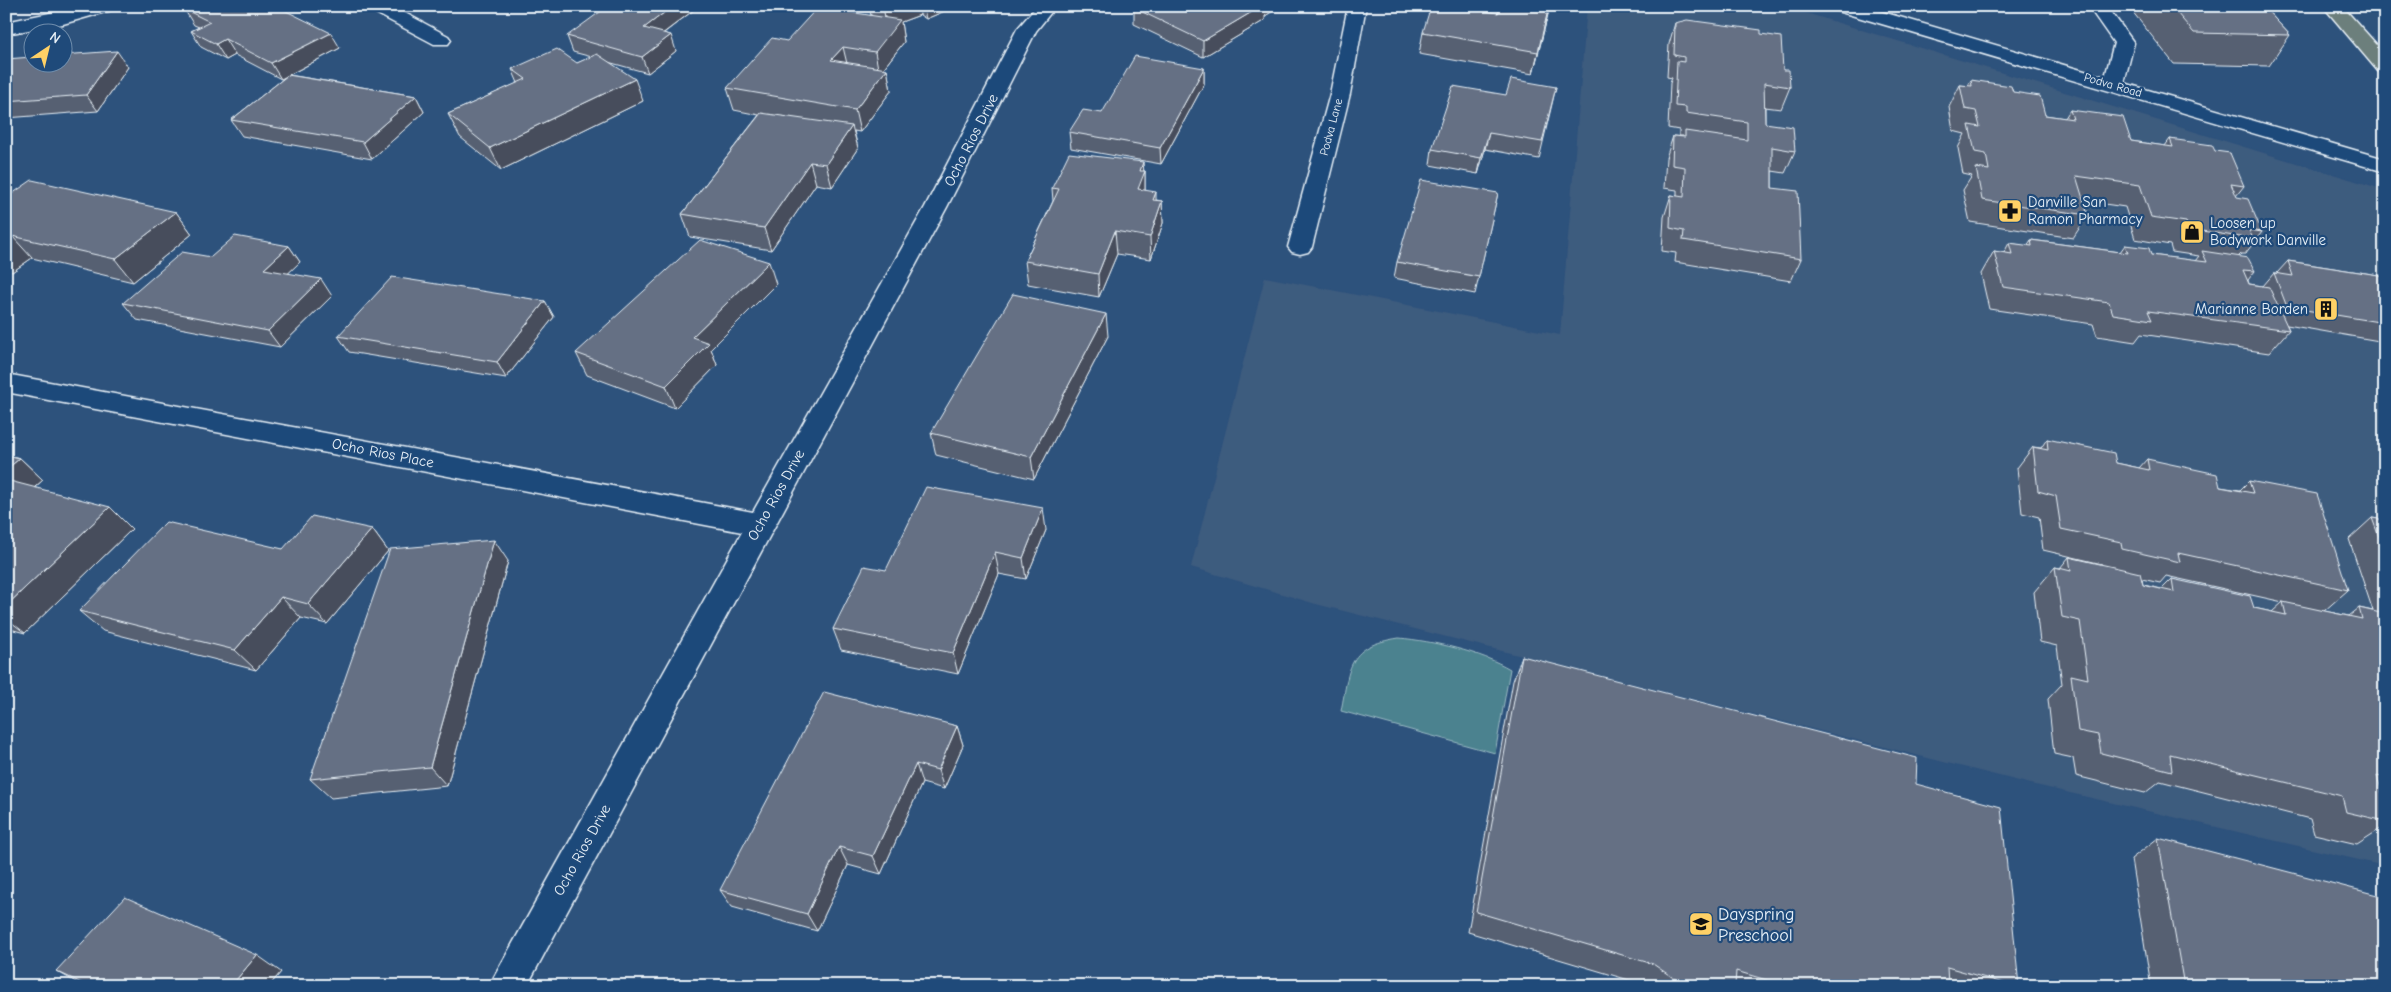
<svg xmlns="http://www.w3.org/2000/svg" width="2391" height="992" font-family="'Comic Neue',sans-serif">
<rect width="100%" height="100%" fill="#2d527c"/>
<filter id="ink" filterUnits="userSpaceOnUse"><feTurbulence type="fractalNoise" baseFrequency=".02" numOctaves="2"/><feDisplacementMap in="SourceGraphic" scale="10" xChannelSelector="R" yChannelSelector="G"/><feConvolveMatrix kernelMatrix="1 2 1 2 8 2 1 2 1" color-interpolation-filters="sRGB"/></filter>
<g filter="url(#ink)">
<!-- built -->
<path fill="#3e5b7e" d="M1587,6H1783L2385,190V866L2027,783L1316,604L1191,567L1265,277L1560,335Z"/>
<!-- green -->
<path fill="#4c828f" stroke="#9abac4" d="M1399,638C1433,641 1481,652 1510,669L1495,753L1341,711C1350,666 1347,646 1399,638Z"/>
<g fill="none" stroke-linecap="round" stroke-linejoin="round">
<defs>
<g id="minor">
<path d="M83,6H114L112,10L63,24L6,34V22Z"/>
<path d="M368,6H392L448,36L451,40L448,44H434L370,10Z"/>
<path d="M1037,6H1056L1036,31L947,207L527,986H489L742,532L6,392V374L753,512L925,207L1017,29Z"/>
<path d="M1348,6H1366L1350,94L1312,247L1308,252L1300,254L1292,252L1288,247L1330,94Z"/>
<path d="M1832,6H1862L2105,77L2114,43L2088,6H2107L2134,43L2124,83L2385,159V172L1834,10Z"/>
</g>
<path id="major" d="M2323,6H2342L2385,54V73L2378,71Z"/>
</defs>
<!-- minor casing -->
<use href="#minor" stroke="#e8f1f8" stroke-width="3"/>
<!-- major casing -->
<use href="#major" stroke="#e8f1f8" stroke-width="3"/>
<!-- minor -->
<use href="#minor" fill="#1f4a7a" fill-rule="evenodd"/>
<!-- major -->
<use href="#major" fill="#6c7f7c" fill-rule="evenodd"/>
</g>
<!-- wall -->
<g fill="#576072" stroke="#e8f1f8" fill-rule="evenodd">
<path d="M699,6L664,33L676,51L648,73L608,62L643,101L501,170L460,137L448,114L518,83L512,69L577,63L592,57L573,52L567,36Z"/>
<path d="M869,6H956L926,19L920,15L901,22L904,42L883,69H887L891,91L860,132L854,131L858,148L832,187L816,184L771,250L690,237L682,214L759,115L734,110L727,88L787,41L871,15Z"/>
<path d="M1136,6H1281L1265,16V20L1203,57L1134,24V8Z"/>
<path d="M1486,6H1550L1533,74L1419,54L1423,32L1475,9L1498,13L1500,8Z"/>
<path d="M2128,6H2263L2290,35L2269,66L2174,64Z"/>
<path d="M184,9L340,48L289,75L416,96L424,112L372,159L242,136L231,120L288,75L281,79L235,55L226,60L201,47L191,31L199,27L194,25Z"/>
<path d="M1675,23L1761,34L1783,70L1790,87L1781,109L1765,107V123L1795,151L1785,173L1772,171V188L1801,259L1791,281L1675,262L1676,253L1662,251L1664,217L1671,195L1677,196V190L1664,188L1666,158L1673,136L1683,137V136H1679V130L1668,128L1670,83L1672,78L1667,77L1669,44Z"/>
<path d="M6,57L8,59L128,67L98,111L6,118Z"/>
<path d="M1204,68V84L1161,164L1071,148L1069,132L1102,113Z"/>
<path d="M1971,80L2013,92L2045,115L2065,118L2070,110L2131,141L2165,146L2170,139L2215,151L2244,186L2236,196L2262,232L2245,254H2241L2239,256L2255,271L2248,280L2249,284L2263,286L2274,273H2277L2288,261L2385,276V342L2287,325L2289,330L2269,353L2141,334L2135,342L2097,336L2093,324L1989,309L1981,274L1994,251L2004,253L2009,243L2027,246L2031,240L2120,252L2125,245L2151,255L2195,261L2199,256L2172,252L2170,245L2135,239L2125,207L2084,201L2088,215L2073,238L1970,222L1963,190L1972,176L1963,174L1958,148L1965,134L1953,131L1949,107L1960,85L1968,86Z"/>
<path d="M1556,87L1539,159L1485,149L1478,174L1430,165L1432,149Z"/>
<path d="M1144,171H1145V190L1156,200L1162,201L1163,223L1151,259L1117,254L1099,297L1028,284L1025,261L1053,201L1052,188Z"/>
<path d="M1498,193L1475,294L1394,278L1397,262Z"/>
<path d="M6,198L176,212L192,234L133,282L32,258L12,272L6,271Z"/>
<path d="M289,246L300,262L288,273L332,296L280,347L137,320L123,303L211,257Z"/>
<path d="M776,284L711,349L717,365L675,408L587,375L576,353Z"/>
<path d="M545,301L554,317L506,378L349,352L338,336Z"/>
<path d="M1108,336L1034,479L936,455L931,433Z"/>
<path d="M2047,439L2116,463L2139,468L2147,459L2220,487L2240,490L2249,481L2348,590L2324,611L2349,616L2359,608L2373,611L2349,539L2372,518L2385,520V826L2357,844L2314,834L2310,819L2160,781L2145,793L2076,776L2073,758L2054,754L2048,699L2062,684L2057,646L2040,642L2034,592L2055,567L2060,568L2069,557L2103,565L2102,564L2043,550L2039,517L2022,513L2017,468L2033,447L2041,448ZM2166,576L2283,602L2272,612L2254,608L2172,579L2162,589L2143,585L2142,579L2160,583Z"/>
<path d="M6,455L20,458L43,480L34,488L132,529L25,633L6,628Z"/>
<path d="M372,529L388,551L327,624L301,618L256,670L103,631L79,611L283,549Z"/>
<path d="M1046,530L1026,579L999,574L958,674L841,650L833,629L886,570Z"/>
<path d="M508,561L447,786L331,798L310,779Z"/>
<path d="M1522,656L1916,784L2019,986H1643L1639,983L1468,932L1513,681Z"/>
<path d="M957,726L963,745L944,789L922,783L881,874L848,865L817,931L732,907L720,890Z"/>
<path d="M2158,838L2385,986H2151L2131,859Z"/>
<path d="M56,971L281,972L269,986H83Z"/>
</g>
<!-- shaded-wall -->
<g fill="#474e5c" stroke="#e8f1f8">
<path d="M673,6H699L649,44L644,28Z"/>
<path d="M898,6H919L920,15L901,22L904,42L879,74L875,52L887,28L884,12Z"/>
<path d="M923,6H956L926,19Z"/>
<path d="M1262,6H1281L1265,16V20L1203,57V41Z"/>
<path d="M1549,6H1550L1533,74L1538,52Z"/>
<path d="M331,33L340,48L281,79L271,63Z"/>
<path d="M671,35L676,51L648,73L642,57Z"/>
<path d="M225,39L235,55L226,60L216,44Z"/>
<path d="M843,47L848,68L831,60Z"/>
<path d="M117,51L128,67L98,111L86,95Z"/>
<path d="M1204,68V84L1161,164L1160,148Z"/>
<path d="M887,69L891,91L860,132L855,110Z"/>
<path d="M635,79L643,101L501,170L490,148Z"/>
<path d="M416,96L424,112L372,159L363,142Z"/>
<path d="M852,126L858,148L832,187L826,164Z"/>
<path d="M1489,133L1485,149L1478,174L1481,158Z"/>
<path d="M810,162L816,184L771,250L764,228Z"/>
<path d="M1143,162L1144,174L1145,171V194L1138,189L1140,171Z"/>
<path d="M1156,192V214L1153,200Z"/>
<path d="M1162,201L1163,223L1151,259L1150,237Z"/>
<path d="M176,212L192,234L133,282L115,259Z"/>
<path d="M1115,231L1117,254L1099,297L1098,274Z"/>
<path d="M12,236L32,258L12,272L6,266V240Z"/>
<path d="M289,246L300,262L276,285L264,269Z"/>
<path d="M769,262L776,284L711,349L717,365L675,408L666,386L692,337Z"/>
<path d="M321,279L332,296L280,347L268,331Z"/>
<path d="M545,301L554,317L506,378L497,362Z"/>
<path d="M1106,314L1108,336L1034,479L1031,457Z"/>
<path d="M20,458L43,480L20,500L6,487V470Z"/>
<path d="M110,507L132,529L25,633L6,618V606Z"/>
<path d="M1043,508L1046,530L1026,579L1023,558Z"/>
<path d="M372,529L388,551L327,624L308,604Z"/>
<path d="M494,540L508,561L447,786L430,767Z"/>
<path d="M995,552L999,574L958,674L953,653Z"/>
<path d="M281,597L301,618L256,670L235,650Z"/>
<path d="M957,726L963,745L944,789L938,770Z"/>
<path d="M916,764L922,783L881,874L873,856Z"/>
<path d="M839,847L848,865L817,931L807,914Z"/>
<path d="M257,955L281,972L269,986H231Z"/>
</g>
<!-- building -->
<g fill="#657084" stroke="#e8f1f8">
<path d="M190,6H276L331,33L271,63L225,39L216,44L191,31L210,22L184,9Z"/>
<path d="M608,6H673L644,28L671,35L642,57L567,36Z"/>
<path d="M876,6H898L884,12Z"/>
<path d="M1136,6H1262L1203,41L1134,8Z"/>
<path d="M1431,6H1456L1498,13L1501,6H1549L1538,52L1423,32Z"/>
<path d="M1456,6H1475L1474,9Z"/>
<path d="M2171,6H2263L2290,35L2194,33Z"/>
<path d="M818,7L900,20L875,52L843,47L831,60L887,69L855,110L727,88L772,38L787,41Z"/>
<path d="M1687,20L1761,30V34L1781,37L1783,70H1789L1790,87L1764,83L1765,123L1793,127L1795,151L1772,147V188L1798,191L1801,259L1683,240L1684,231L1670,228L1671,195L1684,197L1685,167L1672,165L1673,136L1685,137V131L1747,140V122L1686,113V107L1675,106L1677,61L1684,62V57L1674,55L1675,23Z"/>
<path d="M557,49L577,63L597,54L635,79L490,148L448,114L526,79L512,69Z"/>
<path d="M117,51L86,95L6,101V59L32,57V62H62V55Z"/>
<path d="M1135,56L1204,68L1160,148L1069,132L1083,110L1102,113Z"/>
<path d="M288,75L416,96L363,142L231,120Z"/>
<path d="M1511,79L1556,87L1542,142L1489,133L1481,158L1432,149L1453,86L1506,95Z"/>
<path d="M1971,80L2011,86L2013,92L2040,96L2045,115L2073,119L2070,110L2123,117L2131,141L2173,147L2170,139L2212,145L2215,151L2230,153L2244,186L2231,184L2237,197L2248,199L2262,232L2249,230L2253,239L2189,229L2186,222L2151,217L2140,185L2076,176L2088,215L1982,200L1976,168L1989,170L1986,154L1975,152L1969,125L1980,127L1976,111L1965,109L1960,85L1972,86Z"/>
<path d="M761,113L852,126L826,164L810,162L764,228L682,214Z"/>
<path d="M1069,153L1143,162L1140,171H1145L1138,189L1156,192L1153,200L1162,201L1150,237L1115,231L1098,274L1025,261L1059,189L1052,188Z"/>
<path d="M32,180L176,212L115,259L12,236L6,240V198Z"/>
<path d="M1421,180L1498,193L1479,277L1397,262Z"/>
<path d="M235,236L289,246L264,269L321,279L268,331L123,303L182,252L211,257Z"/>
<path d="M700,240L769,262L692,337L709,343L666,386L576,353Z"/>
<path d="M2031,240L2128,253L2125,245L2149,248L2151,255L2207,262L2202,251L2248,258L2255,271L2243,270L2249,284L2269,287L2289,330L2148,311L2152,320L2113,314L2109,302L2003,287L1994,251L2012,254L2009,243L2032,246Z"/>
<path d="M2288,261L2385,276V323L2287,307L2274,273L2293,276Z"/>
<path d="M392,277L545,301L497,362L338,336Z"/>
<path d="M1013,294L1106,314L1031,457L931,433Z"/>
<path d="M2047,439L2114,453L2116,463L2149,470L2147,459L2217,474L2220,487L2253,493L2249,481L2317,494L2348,590L2178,553L2180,562L2122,549L2121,542L2061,529L2056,496L2038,491L2033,447L2048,450Z"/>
<path d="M6,455L20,458L6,470Z"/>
<path d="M6,480L110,507L6,606Z"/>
<path d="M926,487L1043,508L1023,558L995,552L953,653L833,629L864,566L886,570Z"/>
<path d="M312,516L372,529L308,604L281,597L235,650L79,611L166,522L283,549Z"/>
<path d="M2372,518L2385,520V553Z"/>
<path d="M494,540L430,767L310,779L390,549Z"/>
<path d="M2069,557L2140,573L2143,585L2174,592L2172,579L2250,596L2254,608L2286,615L2283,602L2362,619L2359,608L2385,614V778L2377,776L2385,802V821L2346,812L2342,796L2170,754L2172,771L2101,753L2098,735L2078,731L2071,675L2088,679L2080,621L2062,617L2055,567L2071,571Z"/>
<path d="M1522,656L1917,758L1916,784L2001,807L2019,986H2014L1947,967L1948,986H1787L1736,971L1735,986H1685L1653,964L1476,912Z"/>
<path d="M824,692L957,726L938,770L916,764L873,856L839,847L807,914L720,890Z"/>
<path d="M2158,838L2385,897V986H2184Z"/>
<path d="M125,897L257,955L231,986H88L56,971Z"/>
</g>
</g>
<!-- icons -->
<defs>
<symbol id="pharmacy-square" viewBox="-11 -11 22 22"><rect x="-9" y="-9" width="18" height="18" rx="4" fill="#ffd166" stroke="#1f4a7a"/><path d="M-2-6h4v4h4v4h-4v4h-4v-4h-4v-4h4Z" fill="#111"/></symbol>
<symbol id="shop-square" viewBox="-11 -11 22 22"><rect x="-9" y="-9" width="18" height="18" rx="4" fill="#ffd166" stroke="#1f4a7a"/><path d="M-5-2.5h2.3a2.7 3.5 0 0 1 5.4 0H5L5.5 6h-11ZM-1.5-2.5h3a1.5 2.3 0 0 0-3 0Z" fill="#111"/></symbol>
<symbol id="building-square" viewBox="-11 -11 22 22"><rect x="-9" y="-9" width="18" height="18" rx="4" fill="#ffd166" stroke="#1f4a7a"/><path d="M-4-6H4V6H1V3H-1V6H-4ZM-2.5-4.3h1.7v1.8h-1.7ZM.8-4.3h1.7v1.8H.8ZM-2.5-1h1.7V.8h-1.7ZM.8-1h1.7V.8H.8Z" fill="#111"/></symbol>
<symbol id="school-square" viewBox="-11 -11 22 22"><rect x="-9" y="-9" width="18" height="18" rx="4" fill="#ffd166" stroke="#1f4a7a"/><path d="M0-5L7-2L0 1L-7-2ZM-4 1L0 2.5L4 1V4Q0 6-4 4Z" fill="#111"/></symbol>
</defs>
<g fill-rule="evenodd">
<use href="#pharmacy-square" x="1996" y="197" width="28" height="28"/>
<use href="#shop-square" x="2178" y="218" width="28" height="28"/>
<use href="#building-square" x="2312" y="295" width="28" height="28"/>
<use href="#school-square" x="1687" y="910" width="28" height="28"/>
</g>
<g text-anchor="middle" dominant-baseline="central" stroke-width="4.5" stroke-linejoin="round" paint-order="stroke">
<!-- far-street labels -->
<g font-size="12" fill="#e8f1f8" stroke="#1f4a7a">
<text transform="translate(2113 85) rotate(16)">Podva Road</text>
<text transform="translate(1331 127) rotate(-75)">Podva Lane</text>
</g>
<!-- street labels -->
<g font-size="15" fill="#e8f1f8" stroke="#1f4a7a">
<text transform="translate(971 140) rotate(-63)">Ocho Rios Drive</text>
<text transform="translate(383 453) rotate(11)">Ocho Rios Place</text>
<text transform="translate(776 495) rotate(-61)">Ocho Rios Drive</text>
<text transform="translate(582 850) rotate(-61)">Ocho Rios Drive</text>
</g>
<!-- poi labels -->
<g font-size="15" fill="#e8f1f8" stroke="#1f4a7a" text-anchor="start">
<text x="2028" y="202">Danville San<tspan x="2028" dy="17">Ramon Pharmacy</tspan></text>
<text x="2210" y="223">Loosen up<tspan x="2210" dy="17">Bodywork Danville</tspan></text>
<text x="2308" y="309" text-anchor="end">Marianne Borden</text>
</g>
<!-- near-poi labels -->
<g font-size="18" fill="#e8f1f8" stroke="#1f4a7a" text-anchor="start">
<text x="1718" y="914">Dayspring<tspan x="1718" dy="21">Preschool</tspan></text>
</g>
</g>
<!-- margin -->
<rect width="2391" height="992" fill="none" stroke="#1f4a7a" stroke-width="25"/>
<rect x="12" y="12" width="2366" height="967" fill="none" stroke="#e8f1f8" stroke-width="2" filter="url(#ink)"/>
<!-- north arrow -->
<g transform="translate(48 48) rotate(35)"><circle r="24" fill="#1f4a7a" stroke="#6f8dac"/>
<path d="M0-4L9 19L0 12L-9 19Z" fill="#ffd166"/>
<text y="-8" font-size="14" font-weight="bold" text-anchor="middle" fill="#e8f1f8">N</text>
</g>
</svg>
